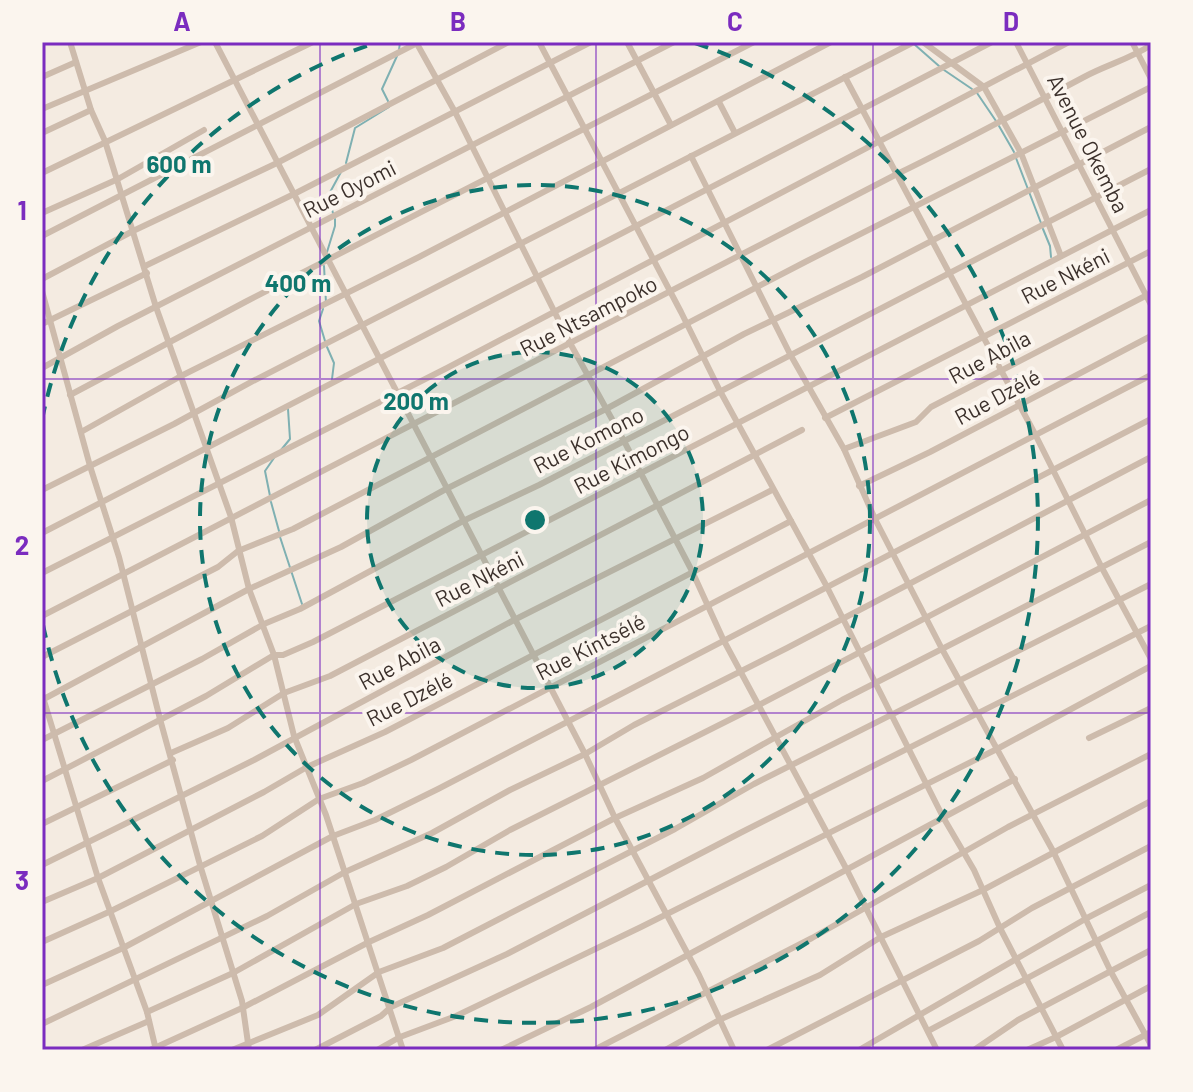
<svg xmlns="http://www.w3.org/2000/svg" width="1193" height="1092" font-family="Barlow,sans-serif">
<rect width="100%" height="100%" fill="#f4ebe1"/>
<g fill="none" stroke-linecap="round" stroke-linejoin="round">
<!-- stream -->
<g stroke="#7fb0b2" stroke-width="2">
<path d="M914,44L939,66"/>
<path d="M399,50L400,42"/>
<path d="M944,70L972,89"/>
<path d="M977,93L996,121"/>
<path d="M388,101L382,89L397,56"/>
<path d="M999,126L1014,152"/>
<path d="M1016,158L1041,223"/>
<path d="M346,163L355,128L389,107"/>
<path d="M333,213L328,196L341,172"/>
<path d="M1043,229L1050,246L1051,257"/>
<path d="M327,252L335,226V219"/>
<path d="M324,266L326,303"/>
<path d="M323,309L319,321L325,341"/>
<path d="M327,347L334,363L332,379"/>
<path d="M281,450L290,439L288,409"/>
<path d="M270,496L265,471L274,458"/>
<path d="M271,502L279,531"/>
<path d="M280,537L302,604"/>
</g>
<!-- minor -->
<g stroke="#cdbbac" stroke-width="6">
<path d="M70,42L91,110L105,141L156,307L231,517L249,589L274,655L294,736L326,815L403,1050"/>
<path d="M215,42L585,754L615,818L699,975L734,1050"/>
<path d="M416,42L455,112L570,343L624,441L692,571L723,639L847,870L937,1050"/>
<path d="M539,42L681,312L720,391L826,585L943,817L974,870L1000,928L1063,1050"/>
<path d="M627,42L671,125"/>
<path d="M923,42L984,87L1021,153L1061,256"/>
<path d="M1016,42L1151,305"/>
<path d="M1132,42L1151,79"/>
<path d="M42,77L76,62"/>
<path d="M845,77L1035,434L1102,568L1151,659"/>
<path d="M719,102L735,133"/>
<path d="M42,109L201,42"/>
<path d="M42,133L91,110"/>
<path d="M691,156L790,354L844,449L875,519L942,649L1053,851L1111,972L1151,1045"/>
<path d="M42,173L313,42"/>
<path d="M42,213L118,179L204,130"/>
<path d="M42,236L419,42"/>
<path d="M145,266L294,194L591,42"/>
<path d="M42,279L133,231L277,163L509,42"/>
<path d="M42,291L90,466L119,557L160,719L200,865L242,1001L249,1050"/>
<path d="M42,324L147,273"/>
<path d="M42,368L118,326L674,42"/>
<path d="M70,395L247,301L754,42"/>
<path d="M825,418L1151,251"/>
<path d="M81,432L181,376L419,257L831,42"/>
<path d="M844,449L916,422L931,407L1151,293"/>
<path d="M859,486L930,452L1151,336"/>
<path d="M42,490L174,424L255,380L914,42"/>
<path d="M42,533L992,42"/>
<path d="M42,573L447,368L1069,42"/>
<path d="M42,616L897,174C961,143 1022,110 1084,77C1106,65 1130,59 1151,45"/>
<path d="M42,657L218,567L238,551L293,529L807,261L1151,87"/>
<path d="M42,694L98,878L147,1012L156,1050"/>
<path d="M42,700L249,589L341,547L446,489L606,409L744,334L862,277L1151,127"/>
<path d="M1089,738L1151,708"/>
<path d="M42,740L202,659L264,624L300,609L463,521L539,485L1151,169"/>
<path d="M171,753L228,728L284,693L330,676L802,430"/>
<path d="M42,781L206,696L274,655H283L313,642L1151,210"/>
<path d="M42,824L173,760"/>
<path d="M42,865L254,760L514,620L772,490"/>
<path d="M42,902L98,878L264,792L307,767L385,732L791,521"/>
<path d="M42,942L111,911L262,836L319,799L363,783L411,760L1151,375"/>
<path d="M42,985L123,948L333,836L375,820L438,789L1151,419"/>
<path d="M147,1012L233,973L356,904L407,886L446,867L510,830L759,705L1151,500"/>
<path d="M42,1024L267,916L345,872L432,833L510,790L585,754L634,725L787,648L1151,457"/>
<path d="M928,1031L1151,912"/>
<path d="M82,1050L149,1021"/>
<path d="M150,1050L242,1008L369,942L428,915L615,818L703,778L842,700L1151,542"/>
<path d="M232,1050L318,1015L379,972L443,948L505,916L675,829L754,784L1151,584"/>
<path d="M315,1050L381,1016L391,1007L507,954L742,832L1151,626"/>
<path d="M377,1050L400,1037L456,1016L641,927L997,749L1151,666"/>
<path d="M501,1050L591,1007L1015,779"/>
<path d="M594,1050L812,938L1008,827L1151,754"/>
<path d="M665,1050L719,1020L820,975L881,937L983,890L1151,801"/>
<path d="M767,1050L979,941L1032,908L1151,846"/>
<path d="M859,1050L1087,918L1151,885"/>
<path d="M974,1050L1018,1020L1151,950"/>
<path d="M1027,1050L1056,1037L1151,986"/>
<path d="M1116,1050L1151,1032"/>
</g>
</g>
<!-- grid -->
<path fill="none" stroke="#7b2cbf" stroke-width="2" stroke-opacity="0.55" d="M320,42V1050M596,42V1050M873,42V1050M42,379H1151M42,713H1151"/>
<!-- distance rings -->
<circle cx="535" cy="520" r="168" fill="#0f766e" fill-opacity=".12"/>
<g fill="none" stroke="#0f766e" stroke-width="4" stroke-dasharray="14 10">
<circle cx="535" cy="520" r="168"/>
<circle cx="535" cy="520" r="335"/>
<path d="M42 420A503 503 0 0 1 375 43M695 43A503 503 0 1 1 42 620"/>
</g>
<g text-anchor="middle" dominant-baseline="central" stroke-width="8" stroke-linejoin="round" paint-order="stroke">
<!-- street labels -->
<g font-size="22" fill="#3b302b" stroke="#fbf5ee">
<text transform="translate(1089 143) rotate(63)">Avenue Okemba</text>
<text transform="translate(349 188) rotate(-27)">Rue Oyomi</text>
<text transform="translate(1065 275) rotate(-27)">Rue Nkéni</text>
<text transform="translate(588 315) rotate(-27)">Rue Ntsampoko</text>
<text transform="translate(989 356) rotate(-28)">Rue Abila</text>
<text transform="translate(997 396) rotate(-28)">Rue Dzélé</text>
<text transform="translate(588 439) rotate(-27)">Rue Komono</text>
<text transform="translate(631 458) rotate(-27)">Rue Kimongo</text>
<text transform="translate(479 578) rotate(-27)">Rue Nkéni</text>
<text transform="translate(590 646) rotate(-27)">Rue Kintsélé</text>
<text transform="translate(399 662) rotate(-28)">Rue Abila</text>
<text transform="translate(409 698) rotate(-27)">Rue Dzélé</text>
</g>
</g>
<circle cx="535" cy="520" r="12" fill="#0f766e" stroke="#fbf5ee" stroke-width="4"/>
<g font-size="24" text-anchor="middle" font-weight="bold" fill="#0f766e" stroke="#fbf5ee" stroke-width="8" stroke-linejoin="round" paint-order="stroke">
<text x="179" y="173">600 m</text>
<text x="298" y="292">400 m</text>
<text x="416" y="410">200 m</text>
</g>
<!-- border -->
<rect width="1193" height="1092" fill="none" stroke="#fbf5ee" stroke-width="88"/>
<rect x="44" y="44" width="1105" height="1004" fill="none" stroke="#7b2cbf" stroke-width="3"/>
<g font-size="26" text-anchor="middle" font-weight="bold" fill="#7b2cbf">
<text x="182" y="31">A</text>
<text x="458" y="31">B</text>
<text x="735" y="31">C</text>
<text x="1011" y="31">D</text>
<text x="22" y="220">1</text>
<text x="22" y="555">2</text>
<text x="22" y="890">3</text>
</g>
</svg>
